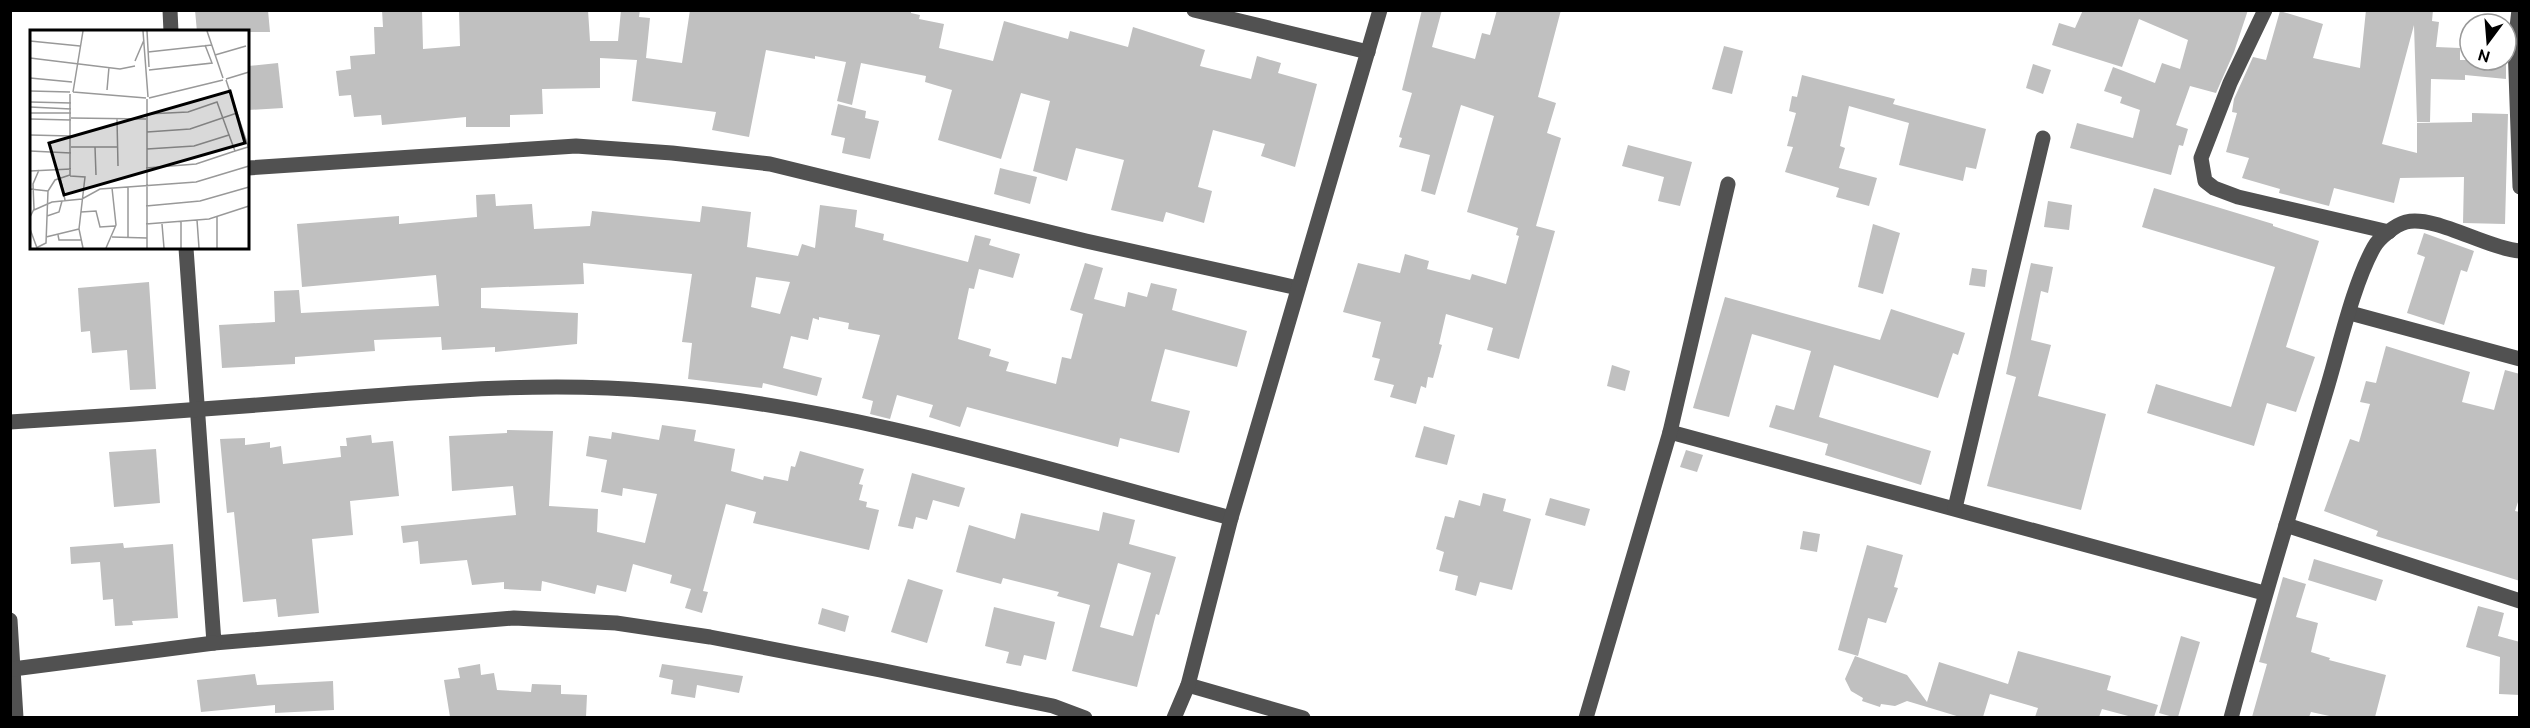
<svg xmlns="http://www.w3.org/2000/svg" width="2530" height="728" font-family="Ubuntu,sans-serif">
<rect width="100%" height="100%" fill="#fff"/>
<!-- building -->
<g fill="#c0c0c0" fill-rule="evenodd">
<path d="M195,10H268L270,32H197Z"/>
<path d="M382,10H422L423,49L460,46L459,10H588L590,41H618L621,10H640L639,17L650,18L646,58L682,63L690,10H911V13L920,15L919,19L944,24L939,48L993,61L1004,21L1068,39L1070,31L1128,47L1133,27L1205,50L1200,66L1251,79L1257,56L1281,63L1278,73L1317,84L1295,167L1261,156L1265,144L1213,130L1198,187L1212,191L1204,223L1166,212L1163,222L1111,210L1124,160L1076,148L1067,181L1033,171L1050,101L1021,93L1001,159L938,140L952,90L925,82L926,76L861,63L852,105L837,101L846,62L815,56V59L766,50L749,137L712,130L716,112L632,101L637,60L600,58V88L542,89L543,114L510,115V127H466V117L382,125L381,115L354,117L351,95L339,96L336,71L351,69L350,56L375,54L374,27H383Z"/>
<path d="M1422,10H1442L1432,47L1475,59L1482,33L1490,35L1497,10H1561L1538,97L1556,103L1547,133L1561,138L1536,226L1555,231L1519,359L1487,350L1493,328L1446,314L1439,344L1442,345L1433,378L1428,377L1426,388L1421,386L1416,404L1390,397L1394,385L1374,380L1380,359L1372,357L1381,322L1343,312L1358,263L1400,273L1405,254L1429,261L1427,269L1470,280L1472,274L1506,284L1519,236L1516,235L1518,228L1467,212L1494,116L1461,105L1435,195L1421,191L1430,155L1399,147L1402,138L1399,137L1412,93L1402,90Z"/>
<path d="M2083,10H2248L2234,52L2216,93L2190,86L2176,125L2188,129L2183,146L2179,145L2171,175L2070,148L2077,123L2133,138L2140,110L2120,103L2122,97L2104,91L2113,67L2155,83L2162,63L2180,69L2188,40L2139,19L2122,67L2052,45L2059,23L2075,28Z"/>
<path d="M2366,10H2433L2432,21L2439,22L2436,47L2460,48V60H2506V79L2465,75V80L2431,79L2430,122H2417L2414,25L2382,144L2417,153V123L2472,122V113L2508,114L2505,224L2463,223L2464,177L2400,178L2394,203L2334,188L2329,206L2279,193L2280,189L2242,178L2249,158L2226,152L2237,113L2232,112L2234,99L2253,57L2266,60L2280,11L2323,24L2313,58L2360,68Z"/>
<path d="M1724,46L1743,51L1732,94L1712,89Z"/>
<path d="M278,63L283,108L248,110V66Z"/>
<path d="M2033,64L2051,70L2043,94L2026,88Z"/>
<path d="M1802,75L1895,99L1893,104L1986,129L1976,169L1966,167L1963,181L1899,165L1909,123L1849,106L1840,146L1845,148L1839,168L1877,178L1869,206L1836,197L1839,188L1785,172L1793,147L1787,146L1796,113L1789,111L1792,96L1797,97Z"/>
<path d="M838,104L866,111L865,118L879,121L870,159L842,153L845,138L831,135Z"/>
<path d="M1628,145L1692,162L1680,206L1658,201L1664,177L1622,166Z"/>
<path d="M1000,168L1037,177L1030,204L994,194Z"/>
<path d="M2154,188L2273,224V226L2319,241L2286,347L2315,357L2296,412L2267,403L2254,446L2147,413L2156,384L2231,407L2275,267L2142,227Z"/>
<path d="M495,194L496,206L532,204L534,229L590,226L592,211L700,222L702,206L751,212L747,247L798,256L802,244L815,248L820,205L857,210L855,227L884,234L883,240L968,262L975,235L991,239L989,245L1020,254L1013,278L979,269L974,289L969,288L958,339L991,349L989,356L1009,362L1006,371L1056,384L1062,357L1071,359L1083,314L1070,310L1085,263L1103,268L1094,299L1125,307L1128,292L1147,297L1151,283L1177,289L1172,310L1247,331L1237,367L1165,349L1151,401L1190,411L1179,453L1120,438L1118,447L967,407L960,427L929,417L933,405L897,395L890,419L870,414L873,401L862,398L880,335L848,329L849,323L819,317V320L813,318L808,340L791,336L783,368L822,378L817,396L763,383L762,388L688,379L692,343L682,342L692,274L583,263L584,284L481,288V308L578,313L577,344L495,352V347L442,350L441,337L374,340L375,351L295,357V364L222,368L219,325L275,322L274,291L299,290L301,313L439,306L436,275L302,287L297,224L399,216V224L477,217L476,195ZM756,277L790,282L780,314L751,307Z"/>
<path d="M2048,201L2072,205L2069,230L2044,227Z"/>
<path d="M1873,224L1900,233L1883,294L1858,287Z"/>
<path d="M2424,233L2474,251L2467,272L2461,270L2444,325L2407,313L2425,257L2417,254Z"/>
<path d="M2031,263L2053,267L2048,293L2041,291L2031,340L2051,345L2038,396L2106,414L2081,510L1987,486L2016,377L2006,374Z"/>
<path d="M1972,268L1987,270L1985,287L1969,285Z"/>
<path d="M149,282L156,389L130,390L127,350L92,353L90,331L81,332L78,288Z"/>
<path d="M1725,297L1880,340L1891,309L1965,333L1958,355L1953,353L1938,398L1834,365L1819,417L1931,451L1921,485L1825,455L1828,444L1769,427L1776,405L1794,410L1811,351L1752,334L1729,417L1693,408Z"/>
<path d="M2386,346L2470,372L2462,402L2494,410L2505,370L2520,374V496L2515,511L2520,512V581L2376,536L2378,531L2324,511L2350,439L2359,442L2370,404L2360,402L2366,381L2376,383Z"/>
<path d="M1612,365L1630,371L1625,391L1607,386Z"/>
<path d="M662,425L696,430L694,441L735,449L731,471L763,480L764,476L788,481L791,466L795,467L800,451L864,469L859,484L863,485L859,500L867,502L866,507L879,510L869,550L753,523L756,512L726,504L703,591L708,592L702,613L685,608L691,589L670,583L672,575L633,564L626,592L597,585L595,594L542,581L541,591L504,589V582L472,585L467,560L420,564L418,541L403,543L401,526L516,515L513,486L452,491L449,436L507,433V430L553,431L549,506L598,509L597,532L645,543L657,494L623,488L622,496L601,492L607,460L586,456L589,436L611,439L612,432L659,440Z"/>
<path d="M1424,426L1455,435L1447,465L1415,457Z"/>
<path d="M371,435L372,443L393,441L399,496L350,501L353,535L312,539L319,613L278,617L276,599L243,602L234,512L227,513L220,439L245,438V445L270,442V448L281,446L283,464L341,457L340,446H347L346,438Z"/>
<path d="M156,449L160,503L114,507L109,452Z"/>
<path d="M1686,450L1703,455L1697,472L1680,467Z"/>
<path d="M912,473L965,488L959,507L933,500L927,520L916,517L913,529L898,526Z"/>
<path d="M1483,493L1506,499L1503,511L1531,519L1512,590L1480,582L1476,596L1455,590L1458,576L1439,571L1444,552L1436,549L1445,516L1454,518L1459,500L1480,506Z"/>
<path d="M1550,498L1590,509L1585,526L1545,515Z"/>
<path d="M1103,512L1135,520L1129,544L1176,557L1159,615L1156,614L1137,687L1072,671L1090,605L1057,596L1059,592L1003,578L1001,584L956,572L969,525L1015,539L1021,513L1099,531ZM1118,563L1151,573L1133,636L1100,627Z"/>
<path d="M1803,531L1820,534L1817,552L1800,549Z"/>
<path d="M123,543L124,548L173,544L178,618L132,621L133,625L115,626L113,599L103,600L100,562L71,564L70,547Z"/>
<path d="M1867,545L1903,555L1894,587L1898,588L1886,623L1868,618L1858,656L1838,650Z"/>
<path d="M2314,559L2383,580L2376,601L2308,580Z"/>
<path d="M2283,577L2306,584L2296,617L2318,623L2311,652L2330,658L2329,660L2386,675L2375,717H2334L2311,712L2309,717H2252L2267,664L2259,662Z"/>
<path d="M908,579L943,590L927,643L891,632Z"/>
<path d="M2478,606L2504,613L2498,636L2520,642V695L2499,694L2500,657L2466,647Z"/>
<path d="M994,607L1055,622L1046,660L1024,655L1021,666L1006,663L1009,652L985,646Z"/>
<path d="M822,608L849,616L845,632L818,624Z"/>
<path d="M2181,636L2200,642L2178,717H2173L2159,713Z"/>
<path d="M2018,651L2111,676L2107,690L2158,705L2154,717H2132L2102,709L2099,717H2035L2038,708L1990,694L1983,717H1960L1907,701L1895,706L1881,704L1880,707L1862,701L1863,698L1851,691L1845,679L1855,656L1907,675L1927,702L1939,662L2008,684Z"/>
<path d="M480,664L481,675L494,673L497,690L531,692L532,684L561,685V694L587,695L586,717H450L444,680L460,678L458,668Z"/>
<path d="M662,664L743,676L739,693L697,685L695,698L671,694L673,680L659,677Z"/>
<path d="M255,674L257,685L333,681L334,710L275,713V705L201,712L197,680Z"/>
</g>
<g fill="none" stroke-linecap="round" stroke-linejoin="round">
<!-- minor -->
<g stroke="#515151" stroke-width="15">
<path d="M170,10L171,32"/>
<path d="M1194,10L1368,52"/>
<path d="M2265,10L2230,83L2201,158L2205,181L2214,188L2238,197L2389,232"/>
<path d="M2519,10L2515,44L2520,187"/>
<path d="M248,168L576,146L672,153L770,164L1086,241L1298,288"/>
<path d="M186,248L214,643L514,618L616,623L710,637L880,670L1053,706L1085,718"/>
<path d="M2350,313L2520,359"/>
<path d="M10,422C110,416 209,409 308,401C423,392 540,381 655,391C851,407 1041,468 1231,518"/>
<path d="M1670,432L2264,593"/>
<path d="M1955,508L2043,138"/>
<path d="M2286,525L2520,601"/>
<path d="M10,620L16,718"/>
<path d="M13,669L214,643"/>
<path d="M1188,685L1303,718"/>
<path d="M1174,718L1188,685L1231,518L1380,10"/>
<path d="M1586,718L1670,432L1728,184"/>
<path d="M2231,718C2260,610 2292,505 2324,398C2338,354 2352,286 2374,247C2379,238 2395,225 2406,222C2435,215 2486,248 2520,251"/>
</g>
</g>
<!-- overview -->
<g transform="translate(30 30)">
<rect width="219" height="219" fill="#fff"/>
<path fill="none" stroke="#999" stroke-width="1.5" d="M113,1L118,67M117,1L119,37M177,1L193,48M0,11L50,16M118,22L182,15M185,25L216,16M0,28L90,39L105,36M105,31L114,10M119,40L182,33L175,15M0,48L42,52M196,49L219,42M196,50L219,119M77,60L79,37M0,61L40,62M43,62L116,68M43,62L53,1M119,68L193,50M0,72L41,73M0,77L41,79M0,83H41M117,84L158,82L187,72L199,105M41,88L116,89M0,89L41,90M87,89L88,136M117,102L160,99L207,83M0,105L41,106M41,117H87M65,117L66,145M117,119L164,116L199,105L205,121L218,117M0,121L41,123M116,138L166,134L205,121M0,141L41,139M40,146L55,147L49,199L53,218M30,147L35,170M98,157V207M0,159L18,161M116,176L170,171L219,157M4,180L22,172L52,169L70,159L166,152L219,136M51,182L66,181L70,197L85,196M17,186L29,182L32,171M0,187L4,179L3,154L9,140M187,187V218M167,190L169,218M116,194L179,189L219,176M132,194L134,218M0,199L7,218M28,205L29,210H52M16,207L49,199M82,207L117,208M6,218L16,213L18,161L25,150L40,145V64M76,218L86,195L82,158M117,218V69M151,218V192"/>
<path fill="#000" fill-opacity="0.15" stroke="#000" stroke-width="3" d="M200,61L215,113L34,165L19,113Z"/>
<rect width="219" height="219" fill="none" stroke="#000" stroke-width="3"/>
</g>
<!-- border -->
<rect width="2530" height="728" fill="none" stroke="#000000" stroke-width="24"/>
<!-- north arrow -->
<g transform="translate(2488 42) rotate(196)"><circle r="28" fill="#ffffff" stroke="#999999" stroke-width="1.5"/>
<path d="M0-4.5L10 22L0 15L-10 22Z" fill="#000000"/>
<text y="-9" font-size="16" font-weight="bold" text-anchor="middle" fill="#000000">N</text>
</g>
</svg>
